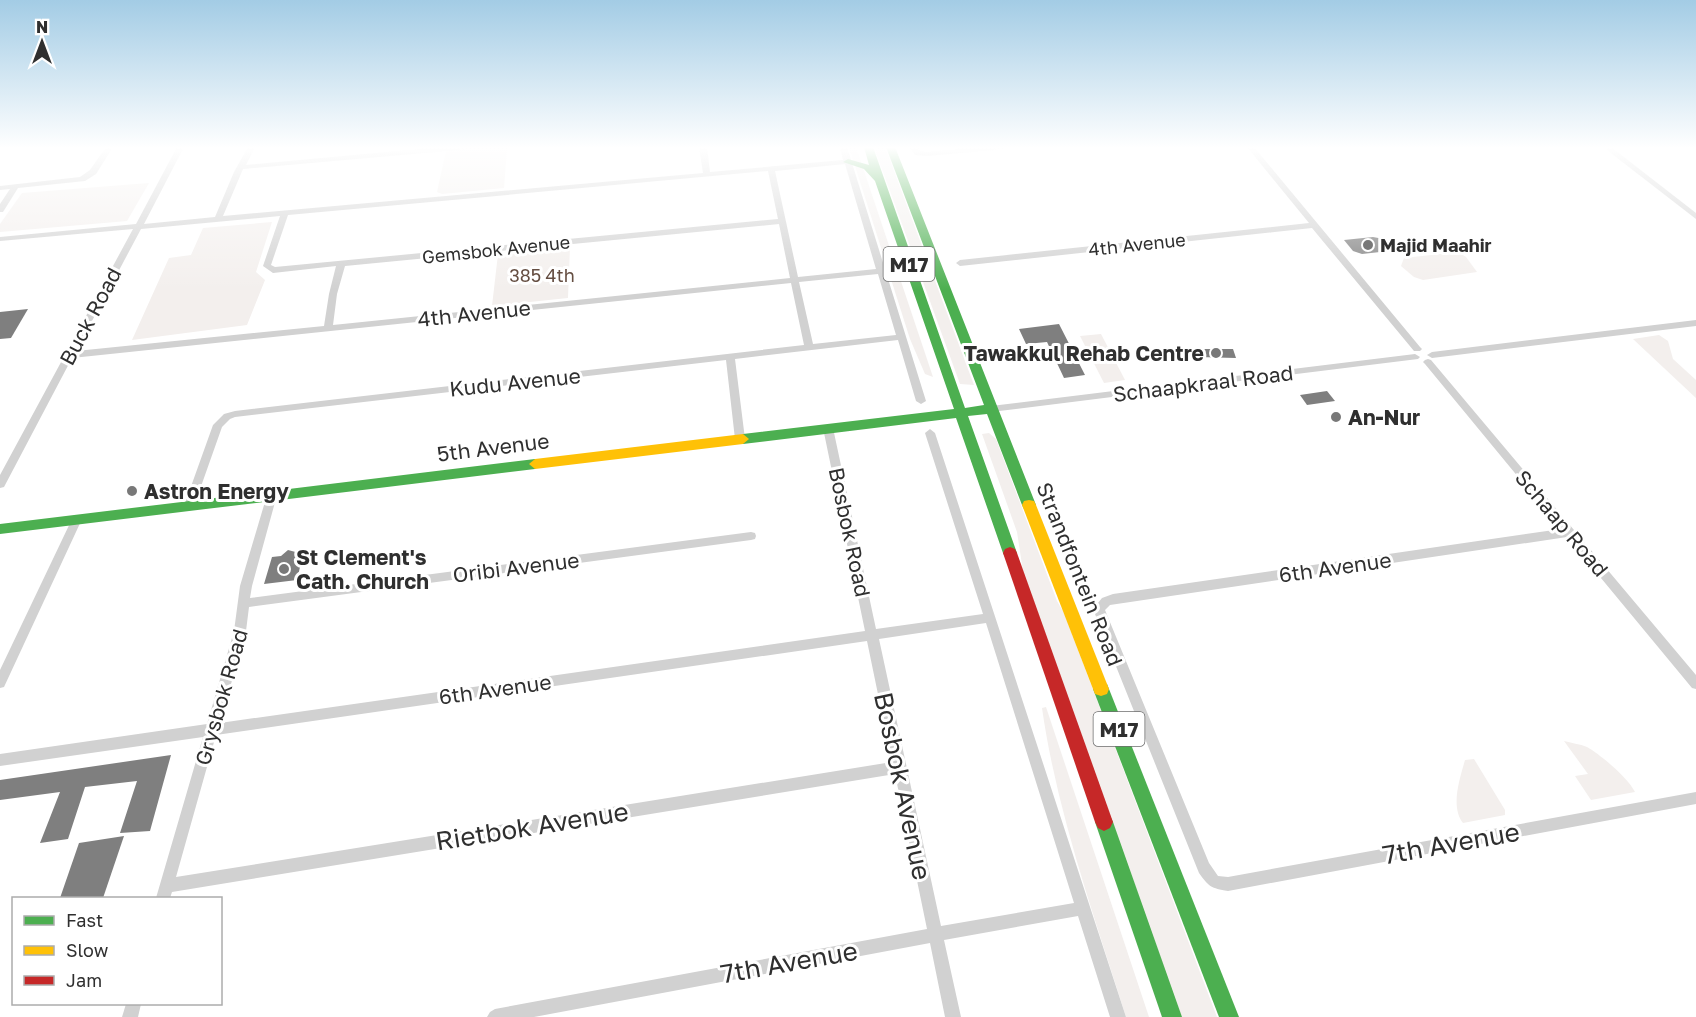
<svg xmlns="http://www.w3.org/2000/svg" width="1696" height="1017" font-family="'Golos Text',sans-serif">
<rect width="100%" height="100%" fill="#fff"/>
<!-- green -->
<g fill="#f3efed">
<path d="M492,147L507,148L504,188L442,194L437,192L446,151Z"/>
<path d="M849,147H856L933,377L925,374L910,339Z"/>
<path d="M874,147H885L974,385L960,384Z"/>
<path d="M149,183L127,221L0,232V224L22,193Z"/>
<path d="M272,222L256,272L265,280L247,325L132,340L169,258L191,255L203,228Z"/>
<path d="M570,247L568,298L492,306L498,254Z"/>
<path d="M1458,252L1466,257L1477,272L1423,280L1414,277L1401,266L1404,258Z"/>
<path d="M1101,334L1125,380L1104,383L1080,336Z"/>
<path d="M1659,335L1668,341L1673,359L1696,380V398L1633,339Z"/>
<path d="M989,433L996,439L1057,601L1064,613L1217,1017H1181L1023,571L1017,532L982,434Z"/>
<path d="M1046,707L1149,1017H1126C1094,915 1057,813 1042,708Z"/>
<path d="M1564,741C1571,743 1580,744 1587,747C1601,755 1628,778 1635,792L1591,800L1575,776L1588,774Z"/>
<path d="M1474,759L1505,810V815L1463,823C1450,807 1460,778 1465,760Z"/>
</g>
<!-- building -->
<g fill="#7f7f7f">
<path d="M1373,237L1389,240V251L1362,254L1353,251L1344,240Z"/>
<path d="M28,309L11,338L0,339V312Z"/>
<path d="M1059,324L1085,375L1064,378L1047,342L1026,344L1019,329Z"/>
<path d="M1196,349H1233L1236,358L1198,357Z"/>
<path d="M1327,391L1335,401L1307,405L1300,395Z"/>
<path d="M288,550L303,554L297,580L264,584L272,557L281,556Z"/>
<path d="M171,755L150,831L120,833L137,781L85,787L68,839L40,843L60,792L0,800V780Z"/>
<path d="M124,836L103,898H60L79,843Z"/>
</g>
<g fill="none" stroke-linecap="round" stroke-linejoin="round">
<!-- street -->
<g fill="#d1d1d1" fill-rule="evenodd">
<path d="M106,147H113L96,174L85,181L18,188L3,212H0V204L10,189L0,190V186L80,177L90,170Z"/>
<path d="M177,147H184L144,224L215,217L234,172L248,147H255L246,165L440,147H473L470,149L243,169L223,216L703,173L699,147H707L710,172L843,160L840,147H847L926,401L921,404L916,401L898,340L735,359L745,439L740,443L735,439L726,360L235,417L230,419L222,427L193,509H185L184,506L213,425L224,414L235,411L804,345L791,283L72,358L4,487L0,488V475L133,229L0,241V237L136,224ZM845,164L876,269L798,277L775,171ZM768,171L778,219L275,267L271,265L288,215ZM280,216L263,266L273,273L336,266L329,294L324,326L76,351L141,229ZM779,224L790,278L333,325L337,294L345,266ZM878,274L896,335L813,344L799,282Z"/>
<path d="M909,147H917L920,151L927,152L976,147H1008L1005,149L927,156L915,155Z"/>
<path d="M1247,147H1254L1420,347L1422,349L1420,351H1414L1312,228L960,266L956,263L960,260L1309,223Z"/>
<path d="M1603,147H1611L1696,213V219Z"/>
<path d="M1696,320V326L1432,358L1427,355L1432,352Z"/>
<path d="M1415,354L1420,357L1418,359L991,412L986,409L991,406Z"/>
<path d="M1428,359L1431,360L1696,675V689L1692,688L1567,537L1110,605L1105,610L1209,863L1218,876L1228,877L1696,792V804L1228,891C1211,888 1209,887 1199,873L1093,609L1102,598L1113,594L1561,529L1425,364L1423,362L1425,360Z"/>
<path d="M828,424L833,428L876,629L983,614L925,433L930,429L935,433L1126,1017H1110L1078,916L944,940L961,1017H945L930,943L534,1017H487L490,1012L495,1009L927,929L895,774L172,892L170,898H156L203,737L0,766V754L207,724L234,631L240,586L267,495L272,491L277,495L252,586L250,598L751,532L755,533L756,536L755,539L751,540L249,607L246,631L220,723L865,631L823,428ZM986,623L1074,903L941,926L879,639ZM867,641L892,762L176,877L216,735Z"/>
<path d="M77,515L81,516L82,519L4,687L0,688V670L72,519L73,516Z"/>
<path d="M126,1004H141L138,1017H122Z"/>
</g>
<!-- fast -->
<g fill="#4caf50" fill-rule="evenodd">
<path d="M864,147H873L965,408L984,405L886,147H895L1036,505L1034,509H1024L1022,505L987,414L968,416L1017,553L1015,557H1005L1003,553L956,418L743,444L737,439L743,434L954,409L875,181L864,169L843,162L848,159L869,165Z"/>
<path d="M535,459L541,464L535,469L0,534V524Z"/>
<path d="M1101,682L1107,684L1109,689L1239,1017H1219L1093,689L1095,684Z"/>
<path d="M1104,813L1110,816L1113,822L1182,1017H1162L1095,822L1098,816Z"/>
</g>
<!-- slow -->
<g fill="#ffc107" fill-rule="evenodd">
<path d="M743,434L749,439L743,444L535,469L529,464L535,459Z"/>
<path d="M1029,500L1034,501L1036,505L1109,689L1107,694L1101,696L1095,694L1093,689L1022,505L1024,501Z"/>
</g>
<!-- jam -->
<path fill="#c62828" fill-rule="evenodd" d="M1010,547L1015,549L1017,553L1113,822L1110,828L1104,831L1098,828L1095,822L1003,553L1005,549Z"/>
</g>
<!-- sky -->
<linearGradient id="sky" x2="0" y2="1"><stop stop-color="#a3cce5"/><stop offset="0.51" stop-color="#fff"/><stop offset="1" stop-color="#fff" stop-opacity="0"/></linearGradient>
<rect width="1696" height="290" fill="url(#sky)"/>
<!-- markers -->
<g fill="#787878" stroke="#fff" stroke-width="2">
<circle cx="1368" cy="245" r="6"/>
<circle cx="1216" cy="353" r="6"/>
<circle cx="1336" cy="417" r="6"/>
<circle cx="132" cy="491" r="6"/>
<circle cx="284" cy="569" r="6"/>
</g>
<g text-anchor="middle" dominant-baseline="central" stroke-width="6" stroke-linejoin="round" paint-order="stroke">
<!-- far-street labels -->
<g font-size="18" fill="#2f2f2f" stroke="#fff">
<text transform="translate(1137 244) rotate(-6)">4th Avenue</text>
<text transform="translate(496 249) rotate(-6)">Gemsbok Avenue</text>
</g>
<!-- far-poi labels -->
<g font-size="18" font-weight="bold" fill="#2f2f2f" stroke="#fff" text-anchor="start">
<text x="1380" y="245">Majid Maahir</text>
</g>
<!-- far-park labels -->
<g font-size="18" fill="#654e42" stroke="#fff">
<text x="542" y="275">385 4th</text>
</g>
<!-- shield labels -->
<g fill="#fff" stroke="#6d6d6d" stroke-width="1.5">
<rect x="883.5" y="247" width="51" height="34" rx="4.5"/>
<rect x="1093.5" y="712" width="51" height="34" rx="4.5"/>
</g>
<g font-size="20" font-weight="bold" fill="#2f2f2f">
<text x="909" y="264">M17</text>
<text x="1119" y="729">M17</text>
</g>
<!-- street labels -->
<g font-size="21" fill="#2f2f2f" stroke="#fff">
<text transform="translate(474 313) rotate(-6)">4th Avenue</text>
<text transform="translate(90 316) rotate(-62)">Buck Road</text>
<text transform="translate(515 382) rotate(-6)">Kudu Avenue</text>
<text transform="translate(1203 383) rotate(-7)">Schaapkraal Road</text>
<text transform="translate(493 447) rotate(-7)">5th Avenue</text>
<text transform="translate(1562 523) rotate(50)">Schaap Road</text>
<text transform="translate(850 532) rotate(78)">Bosbok Road</text>
<text transform="translate(516 567) rotate(-7)">Oribi Avenue</text>
<text transform="translate(1335 567) rotate(-8)">6th Avenue</text>
<text transform="translate(1080 574) rotate(68)">Strandfontein Road</text>
<text transform="translate(495 689) rotate(-8)">6th Avenue</text>
<text transform="translate(221 697) rotate(-74)">Grysbok Road</text>
</g>
<!-- poi labels -->
<g font-size="21" font-weight="bold" fill="#2f2f2f" stroke="#fff" text-anchor="start">
<text x="1204" y="353" text-anchor="end">Tawakkul Rehab Centre</text>
<text x="1348" y="417">An-Nur</text>
<text x="144" y="491">Astron Energy</text>
<text x="296" y="557">St Clement's<tspan x="296" dy="24">Cath. Church</tspan></text>
</g>
<!-- near-street labels -->
<g font-size="26" fill="#2f2f2f" stroke="#fff">
<text transform="translate(903 786) rotate(78)">Bosbok Avenue</text>
<text transform="translate(532 826) rotate(-9)">Rietbok Avenue</text>
<text transform="translate(1451 843) rotate(-10)">7th Avenue</text>
<text transform="translate(789 962) rotate(-10)">7th Avenue</text>
</g>
</g>
<!-- legend -->
<rect x="12" y="897" width="210" height="108" fill="#ffffff" stroke="#acacac" stroke-width="1.5"/>
<rect x="24" y="916" width="30" height="9" fill="#4caf50" stroke="#acacac" stroke-width="1.5"/>
<text x="66" y="927" font-size="18" fill="#2f2f2f">Fast</text>
<rect x="24" y="946" width="30" height="9" fill="#ffc107" stroke="#acacac" stroke-width="1.5"/>
<text x="66" y="957" font-size="18" fill="#2f2f2f">Slow</text>
<rect x="24" y="976" width="30" height="9" fill="#c62828" stroke="#acacac" stroke-width="1.5"/>
<text x="66" y="987" font-size="18" fill="#2f2f2f">Jam</text>
<!-- north arrow -->
<g transform="translate(42 42)" stroke="#ffffff" stroke-width="4.5" paint-order="stroke">
<path d="M0-4.5L10 22L0 15L-10 22Z" fill="#2f2f2f"/>
<text y="-9" font-size="16" font-weight="bold" text-anchor="middle" fill="#2f2f2f">N</text>
</g>
</svg>
